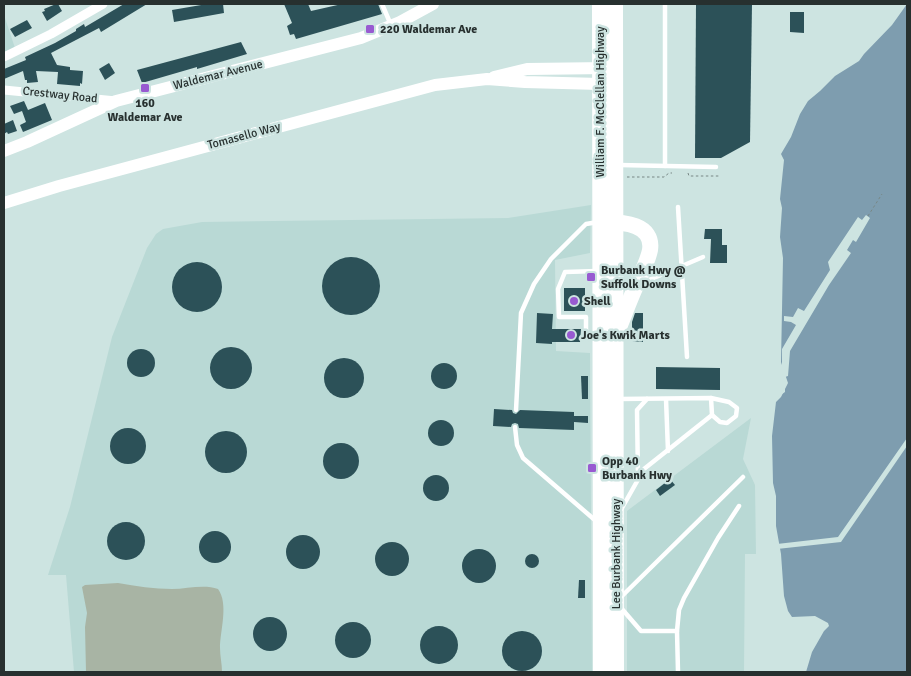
<svg xmlns="http://www.w3.org/2000/svg" width="911" height="676" font-family="Signika,sans-serif">
<rect width="100%" height="100%" fill="#cde4e1"/>
<!-- built -->
<g fill="#b9d9d5">
<path d="M4,15L15,48L4,52Z"/>
<path d="M591,205L590,253L555,260L556,351L590,353L592,672H74L66,575H48L70,507L112,337L147,248L156,234L163,229L202,222L508,218Z"/>
<path d="M751,418L743,459L755,485L756,554H745L744,672H627V511Z"/>
</g>
<!-- green -->
<path fill="#a8b4a4" d="M118,583C136,586 154,589 172,589C187,589 204,584 218,589C229,604 220,631 220,648C220,656 222,664 222,672H86L85,627L87,613L82,587L85,585Z"/>
<!-- water -->
<path fill="#7e9daf" d="M907,4V672H806L812,652L824,631L829,626L828,623L815,616L792,617L788,611L784,596L781,554L776,526V496L773,483L772,436L776,402L781,397L788,383L781,362L783,258L780,237L782,208L780,199L784,160L781,154L791,137L800,114L808,101L820,91L835,76L859,61L864,54L892,25Z"/>
<!-- pier -->
<g fill="#cde4e1">
<path d="M866,215L870,218L856,242L853,240L847,250L851,253L829,285L790,351L788,376L785,377V392L774,400L779,395L785,383L782,373V349L796,325L791,322L784,321V316L793,317L798,308L804,311L830,270L828,262L858,217L862,220Z"/>
<path d="M907,438V446L841,542L777,549V544L838,537Z"/>
</g>
<!-- building -->
<g fill="#2c5158">
<path d="M56,4H58L62,11L47,21L42,12L45,11L44,9Z"/>
<path d="M124,4H147L101,32L99,28L51,53L57,65L70,67V70L83,71L82,84L80,83V86L57,84L58,72L36,71L38,82L27,83V80H25L23,71L4,79V69L26,60L25,57L55,43L76,31V29L84,24L85,27Z"/>
<path d="M207,4H223L224,13L174,22L172,10Z"/>
<path d="M284,4H308L311,11L342,4H378L382,14L296,39L294,34L290,35L287,26L292,23Z"/>
<path d="M696,4H752L750,142L721,158H695Z"/>
<path d="M790,12H804V33L790,32Z"/>
<path d="M27,20L32,28L15,37L10,29Z"/>
<path d="M241,42L247,54L197,69V67L142,83L137,70Z"/>
<path d="M109,63L115,73L105,80L99,69Z"/>
<path d="M24,101L28,110L45,103L52,120L23,132L20,125L26,122L22,111L14,114L10,106Z"/>
<path d="M13,120L17,131L8,134L7,132L4,134V124Z"/>
<path d="M705,229H722V245H727V263H710L711,239H704Z"/>
<circle cx="351" cy="286" r="29"/>
<circle cx="197" cy="287" r="25"/>
<rect x="564" y="288" width="21" height="23"/>
<path d="M537,313L553,314L552,329H581L580,342H552V344L536,343Z"/>
<path d="M635,313H643V342L632,341V322Z"/>
<circle cx="231" cy="368" r="21"/>
<circle cx="141" cy="363" r="14"/>
<circle cx="344" cy="378" r="20"/>
<circle cx="444" cy="376" r="13"/>
<path d="M656,367L720,368V390L656,389Z"/>
<path d="M581,376H588V399H582Z"/>
<path d="M494,409L512,410L513,413L516,414L520,410L574,412V416H588V423L574,422V430L519,428L518,424L515,423L512,424L511,427L493,426Z"/>
<circle cx="441" cy="433" r="13"/>
<circle cx="128" cy="446" r="18"/>
<circle cx="226" cy="452" r="21"/>
<circle cx="341" cy="461" r="18"/>
<circle cx="436" cy="488" r="13"/>
<path d="M670,479L675,485L660,496L656,490Z"/>
<circle cx="126" cy="541" r="19"/>
<circle cx="215" cy="547" r="16"/>
<circle cx="303" cy="552" r="17"/>
<circle cx="392" cy="559" r="17"/>
<circle cx="479" cy="566" r="17"/>
<circle cx="532" cy="561" r="7"/>
<path d="M579,580H585V598H578Z"/>
<circle cx="270" cy="634" r="17"/>
<circle cx="353" cy="640" r="18"/>
<circle cx="439" cy="645" r="19"/>
<circle cx="522" cy="651" r="20"/>
</g>
<g fill="none" stroke-linecap="round" stroke-linejoin="round">
<!-- path -->
<g stroke="#788785" stroke-width="1" stroke-dasharray="2.5 2.5" stroke-linecap="butt">
<path d="M688,173L689,176H719"/>
<path d="M627,177H664L669,173H672"/>
<path d="M868,216L882,194"/>
</g>
<!-- lane -->
<g stroke="#fff" stroke-width="4.5">
<path d="M382,4L391,25"/>
<path d="M665,4V166"/>
<path d="M619,165L716,167"/>
<path d="M678,207L687,357"/>
<path d="M597,271L565,272L558,289L559,317H586V335H597"/>
<path d="M642,283L703,257"/>
<path d="M619,399L711,398L729,402L737,408L736,416L727,423L720,422L712,415"/>
<path d="M666,399L668,451"/>
<path d="M516,410L521,313L534,284L551,259L586,224L598,222"/>
<path d="M515,427L517,445L523,458L596,521"/>
<path d="M638,479L637,410L647,399"/>
<path d="M622,508L644,469L712,415L711,398"/>
<path d="M621,597L743,477"/>
<path d="M622,609L641,631H677L678,672"/>
<path d="M677,631L679,610L684,598L718,538L739,506"/>
</g>
<!-- street -->
<g stroke="#fff" stroke-width="9">
<path d="M4,57L51,34L103,4"/>
<path d="M4,90L116,101"/>
</g>
<!-- secondary -->
<g stroke="#fff" stroke-width="12">
<path d="M494,77L527,69L608,68"/>
<path d="M4,151L27,142L116,101L361,38L400,22L433,4"/>
<path d="M4,203L59,186L435,85L487,79L525,82L600,84"/>
</g>
<!-- highway -->
<g stroke="#fff" stroke-width="16">
<path d="M600,4L601,672"/>
<path d="M615,4L616,672"/>
<path d="M605,222C623,222 654,224 650,250C648,260 643,270 639,279C632,294 626,310 620,325"/>
</g>
</g>
<!-- markers -->
<g fill="#985ad1" stroke="#cde4e1" stroke-width="2">
<rect x="365" y="24" width="10" height="10" rx="2.5"/>
<rect x="140" y="83" width="10" height="10" rx="2.5"/>
<rect x="586" y="272" width="10" height="10" rx="2.5"/>
<circle cx="574" cy="301" r="5"/>
<circle cx="571" cy="335" r="5"/>
<rect x="587" y="463" width="10" height="10" rx="2.5"/>
</g>
<g text-anchor="middle" dominant-baseline="central" stroke-width="5" stroke-linejoin="round" paint-order="stroke">
<!-- poi labels -->
<g font-size="12" font-weight="bold" fill="#27302f" stroke="#cde4e1" text-anchor="start">
<text x="380" y="29">220 Waldemar Ave</text>
<text x="145" y="103" text-anchor="middle">160<tspan x="145" dy="14">Waldemar Ave</tspan></text>
<text x="601" y="270">Burbank Hwy @<tspan x="601" dy="14">Suffolk Downs</tspan></text>
<text x="584" y="301">Shell</text>
<text x="581" y="335">Joe's Kwik Marts</text>
<text x="602" y="461">Opp 40<tspan x="602" dy="14">Burbank Hwy</tspan></text>
</g>
<!-- street labels -->
<g font-size="12" fill="#27302f" stroke="#cde4e1">
<text transform="translate(218 75) rotate(-14)">Waldemar Avenue</text>
<text transform="translate(60 95) rotate(6)">Crestway Road</text>
<text transform="translate(600 102) rotate(-90)">William F. McClellan Highway</text>
<text transform="translate(244 136) rotate(-15)">Tomasello Way</text>
<text transform="translate(616 554) rotate(-90)">Lee Burbank Highway</text>
</g>
</g>
<!-- border -->
<rect width="911" height="676" fill="none" stroke="#27302f" stroke-width="10"/>
</svg>
